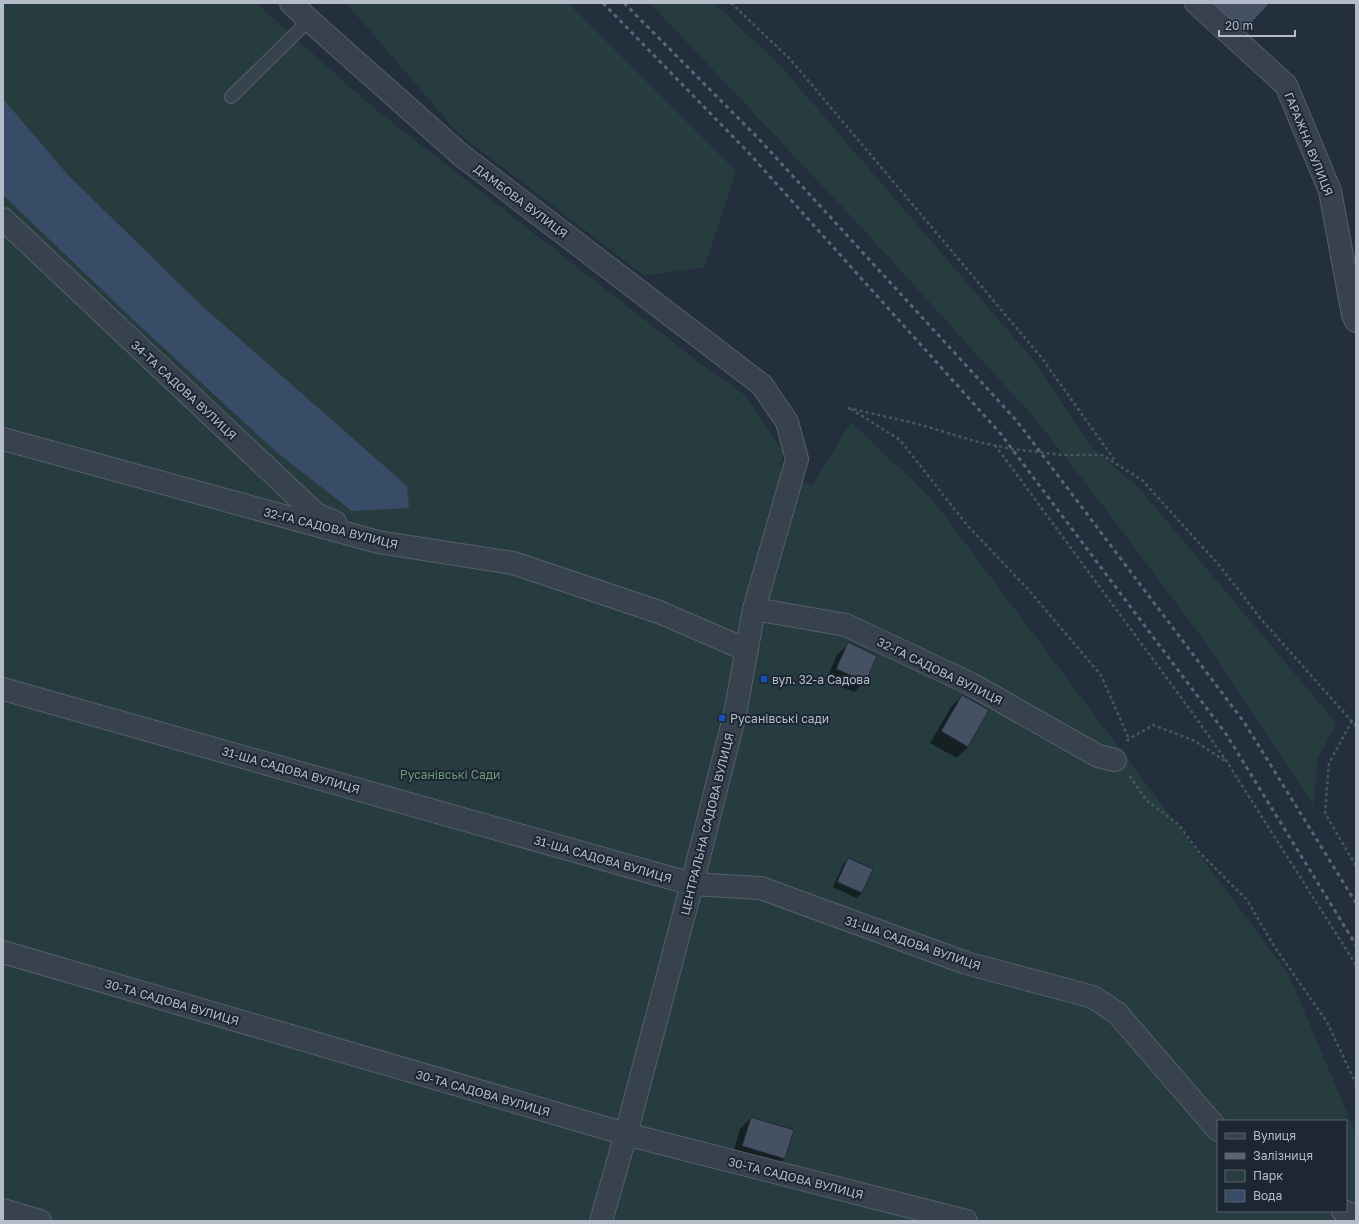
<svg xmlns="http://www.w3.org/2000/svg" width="1359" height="1224" font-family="'Golos Text',sans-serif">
<rect width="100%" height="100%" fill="#242f3e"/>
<!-- green -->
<g fill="#263c3f" fill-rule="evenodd">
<path d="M3,3H256L374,108L696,360L746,396L783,451L780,471L812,486L851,422L933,500L1288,973L1356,1134V1221H3ZM1218,1121H1346V1211H1218Z"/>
<path d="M346,3H568L736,171L705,267L645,276L459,134Z"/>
<path d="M650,3H714L780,65L1033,360L1090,446L1139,488L1337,724L1318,757L1313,805L1212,651L1104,507L1037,421L863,229Z"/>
</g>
<!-- water -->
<path fill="#394c67" d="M3,99L68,175L201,305L407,486L409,508L352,511L274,450L140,326L3,195Z"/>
<!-- shadow -->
<g fill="#0007">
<path d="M1197,3H1268L1232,42Z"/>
<path d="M848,644L865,681L854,692L826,680L837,655Z"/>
<path d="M962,696L968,747L957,758L930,743L951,707Z"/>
<path d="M848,859L862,893L856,898L833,887L843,865Z"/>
<path d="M751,1118L792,1131L784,1159L772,1170L732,1157L740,1129Z"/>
</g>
<!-- building -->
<g fill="#455162" stroke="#1f2835">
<path d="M1212,3H1270L1244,31Z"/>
<path d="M848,642L877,656L866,682L836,669Z"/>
<path d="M962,695L989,710L968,747L941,731Z"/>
<path d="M848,858L873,869L862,893L837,882Z"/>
<path d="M751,1117L794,1130L785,1159L742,1146Z"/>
</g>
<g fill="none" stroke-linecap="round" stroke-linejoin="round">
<defs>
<path id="service" d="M231,97L309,20"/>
<g id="minor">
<path d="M291,3L309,20L461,155L762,385"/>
<path d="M1196,3L1286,85L1330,191L1353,315L1356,321"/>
<path d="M3,219L316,514L335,522"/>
<path d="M3,439L378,542L513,563L659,612L747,650"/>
<path d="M754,609L846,625L971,684L1098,756L1115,760"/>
<path d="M3,689L692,884L761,888L966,963L1093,997L1117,1013L1218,1130"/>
<path d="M3,952L626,1134L966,1221"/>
<path d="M3,1210L40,1221"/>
<path d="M1343,1211L1356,1217"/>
</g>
<path id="tertiary" d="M601,1221L626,1134L692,884L735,714L754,609L797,459L787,422L762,385"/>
</defs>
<!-- service casing -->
<use href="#service" stroke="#565f6c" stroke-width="14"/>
<!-- minor casing -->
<use href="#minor" stroke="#565f6c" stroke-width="24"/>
<!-- tertiary casing -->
<use href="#tertiary" stroke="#565f6c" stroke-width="24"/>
<!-- path -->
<g stroke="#44595c" stroke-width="2.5" stroke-dasharray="3 3" stroke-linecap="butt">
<path d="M731,3L790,59L1041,357L1116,462"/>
<path d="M848,408L918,424L978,442L1012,449L1062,455H1102L1142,480L1219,565L1260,618L1356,726"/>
<path d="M851,409L900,440L967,525L1026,587L1101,675L1129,739"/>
<path d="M995,445L1194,715L1227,762L1356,965"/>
<path d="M1352,721L1329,763L1325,813L1356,866"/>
<path d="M1127,741L1129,739L1153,725L1195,741L1225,761"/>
<path d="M1130,776L1146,800L1178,824L1199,852L1247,900L1274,946L1327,1022L1356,1084"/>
</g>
<!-- service -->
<use href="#service" stroke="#38414e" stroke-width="12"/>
<!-- minor -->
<use href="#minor" stroke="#38414e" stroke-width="22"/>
<!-- tertiary -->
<use href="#tertiary" stroke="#38414e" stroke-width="22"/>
<!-- rail -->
<g stroke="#5a6575" stroke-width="3" stroke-dasharray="4 4" stroke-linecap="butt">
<path d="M603,3L747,151L1000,433L1226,734L1356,945"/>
<path d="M624,3L758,138L1016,420L1244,722L1356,903"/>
</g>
</g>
<!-- markers -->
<g fill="#1a4fb4" stroke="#1d2633" stroke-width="1.5">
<rect x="760" y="675" width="8" height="8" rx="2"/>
<rect x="718" y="714" width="8" height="8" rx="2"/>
</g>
<g text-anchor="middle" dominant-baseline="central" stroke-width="4" stroke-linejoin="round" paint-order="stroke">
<!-- street labels -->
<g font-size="12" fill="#b4bcc9" stroke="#1d2633">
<text transform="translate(1309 144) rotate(68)">ГАРАЖНА ВУЛИЦЯ</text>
<text transform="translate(521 201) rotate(37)">ДАМБОВА ВУЛИЦЯ</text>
<text transform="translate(184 390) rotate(43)">34-ТА САДОВА ВУЛИЦЯ</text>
<text transform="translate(331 528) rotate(14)">32-ГА САДОВА ВУЛИЦЯ</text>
<text transform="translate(940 671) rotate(26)">32-ГА САДОВА ВУЛИЦЯ</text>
<text transform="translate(291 770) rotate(16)">31-ША САДОВА ВУЛИЦЯ</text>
<text transform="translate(707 824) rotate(-76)">ЦЕНТРАЛЬНА САДОВА ВУЛИЦЯ</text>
<text transform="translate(603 859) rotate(16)">31-ША САДОВА ВУЛИЦЯ</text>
<text transform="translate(913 943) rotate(19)">31-ША САДОВА ВУЛИЦЯ</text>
<text transform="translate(172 1002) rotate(16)">30-ТА САДОВА ВУЛИЦЯ</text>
<text transform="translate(483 1093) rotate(16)">30-ТА САДОВА ВУЛИЦЯ</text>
<text transform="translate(796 1178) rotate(14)">30-ТА САДОВА ВУЛИЦЯ</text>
</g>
<!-- poi labels -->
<g font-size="12" fill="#b4bcc9" stroke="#1d2633" text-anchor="start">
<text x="772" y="679">вул. 32-а Садова</text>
<text x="730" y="718">Русанівські сади</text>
</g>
<!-- park labels -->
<g font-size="12" fill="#6b9a76" stroke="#1d2633">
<text x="450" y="774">Русанівські Сади</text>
</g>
</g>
<!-- border -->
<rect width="1359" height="1224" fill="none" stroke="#b4bcc9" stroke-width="8"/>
<!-- legend -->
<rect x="1217" y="1120" width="130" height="92" fill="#1d2633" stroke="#59626f"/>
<rect x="1225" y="1133" width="20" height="6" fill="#38414e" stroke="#59626f"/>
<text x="1253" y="1140" font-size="12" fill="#b4bcc9">Вулиця</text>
<rect x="1225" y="1153" width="20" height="6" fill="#5a6575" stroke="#59626f"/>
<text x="1253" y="1160" font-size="12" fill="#b4bcc9">Залізниця</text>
<rect x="1225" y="1170" width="20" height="12" fill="#263c3f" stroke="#59626f"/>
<text x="1253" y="1180" font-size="12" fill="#b4bcc9">Парк</text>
<rect x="1225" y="1190" width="20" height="12" fill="#394c67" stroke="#59626f"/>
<text x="1253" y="1200" font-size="12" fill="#b4bcc9">Вода</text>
<!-- scale -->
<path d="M1219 30v6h76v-6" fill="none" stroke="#b4bcc9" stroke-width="2"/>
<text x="1225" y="30" font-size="12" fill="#b4bcc9" stroke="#1d2633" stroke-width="3" paint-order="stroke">20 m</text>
</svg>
